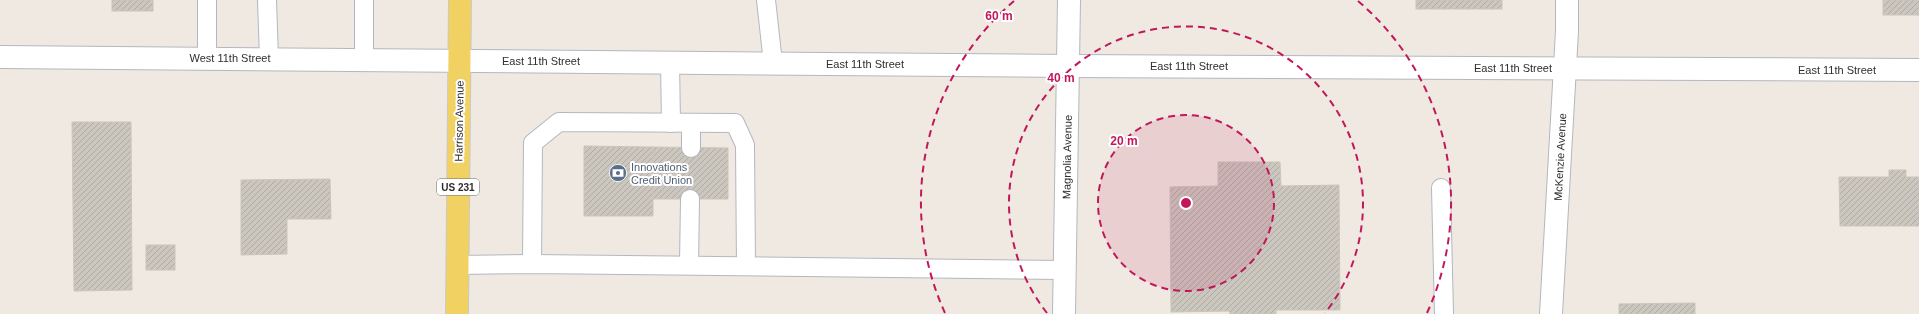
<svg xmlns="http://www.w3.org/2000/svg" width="1919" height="314" font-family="Arial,sans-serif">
<defs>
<pattern id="building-hatch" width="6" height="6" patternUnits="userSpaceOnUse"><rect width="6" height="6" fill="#cbc7bf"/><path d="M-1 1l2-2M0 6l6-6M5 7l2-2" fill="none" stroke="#afaba4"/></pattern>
</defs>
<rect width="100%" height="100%" fill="#efe9e1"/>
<!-- building -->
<g fill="url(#building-hatch)" stroke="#cbc5ba">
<rect x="112" y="0" width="41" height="11"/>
<rect x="1416" y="0" width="86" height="9"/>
<rect x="1883" y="0" width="36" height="15"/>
<path d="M72,122H131L132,290L74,291Z"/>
<path d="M584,146L653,147V216H584Z"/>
<path d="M653,147L728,148V199H653Z"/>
<path d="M1218,162H1280L1281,186L1339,185L1340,310H1276V314H1230L1229,311L1171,312L1170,187L1218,186Z"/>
<path d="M1889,170H1906V177H1919V226H1840L1839,177H1889Z"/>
<path d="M330,179L331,219H287V254L241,255V180Z"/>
<rect x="146" y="245" width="29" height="25"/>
<path d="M1695,303V314H1619V304Z"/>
</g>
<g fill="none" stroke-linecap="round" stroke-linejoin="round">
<defs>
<g id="lane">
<path d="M267,0L269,59"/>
<path d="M766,0L773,63"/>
<path d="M207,58V0"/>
<path d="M364,60V0"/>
<path d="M670,62L671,123"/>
<path d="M691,148V123"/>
<path d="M1441,188L1444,314"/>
<path d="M532,264L533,143L559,122L735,123L745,145L746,266"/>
<path d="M457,265L532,264L1065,270"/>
<path d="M689,265L690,199"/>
</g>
<g id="street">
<path d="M1064,314L1069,0"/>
<path d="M1551,314L1567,31V0"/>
</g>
<path id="secondary" d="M0,57L1068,66L1919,70"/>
<path id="primary" d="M457,314L460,0"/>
</defs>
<!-- lane casing -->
<use href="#lane" stroke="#b4b7c1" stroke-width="20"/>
<!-- street casing -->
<use href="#street" stroke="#b4b7c1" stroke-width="24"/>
<!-- secondary casing -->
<use href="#secondary" stroke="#b4b7c1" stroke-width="24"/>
<!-- primary casing -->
<use href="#primary" stroke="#c9c9c9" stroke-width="24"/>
<!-- lane -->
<use href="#lane" stroke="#fff" stroke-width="18"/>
<!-- street -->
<use href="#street" stroke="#fff" stroke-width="22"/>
<!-- secondary -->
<use href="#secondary" stroke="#fff" stroke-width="22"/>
<!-- primary -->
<use href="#primary" stroke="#f2d163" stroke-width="22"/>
</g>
<!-- distance rings -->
<circle cx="1186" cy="203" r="88" fill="#c2185b" fill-opacity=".12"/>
<g fill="none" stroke="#c2185b" stroke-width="2" stroke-dasharray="7 5">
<circle cx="1186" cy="203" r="88"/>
<path d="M1047 313A177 177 0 1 1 1325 313"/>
<path d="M945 313A265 265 0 0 1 1014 1M1358 1A265 265 0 0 1 1427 313"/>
</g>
<!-- icons -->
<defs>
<symbol id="bank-disc" viewBox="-11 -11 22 22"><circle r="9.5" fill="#5c6f8a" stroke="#fff"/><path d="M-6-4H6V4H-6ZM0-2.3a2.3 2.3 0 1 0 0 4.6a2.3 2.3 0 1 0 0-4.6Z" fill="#fff"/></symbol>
</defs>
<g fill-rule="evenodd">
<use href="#bank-disc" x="608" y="163" width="20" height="20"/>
</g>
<g text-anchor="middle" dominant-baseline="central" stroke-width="4" stroke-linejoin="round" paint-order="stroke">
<!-- shield labels -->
<rect fill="#fff" stroke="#6d6d6d" stroke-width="1" x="437" y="179" width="42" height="16" rx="3"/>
<g font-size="10" font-weight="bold" fill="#2e2e2e">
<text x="458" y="187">US 231</text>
</g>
<!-- street labels -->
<g font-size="11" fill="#2e2e2e" stroke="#fff">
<text x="230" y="58">West 11th Street</text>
<text x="541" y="61">East 11th Street</text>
<text x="865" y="64">East 11th Street</text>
<text x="1189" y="66">East 11th Street</text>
<text x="1513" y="68">East 11th Street</text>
<text x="1837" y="70">East 11th Street</text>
<text transform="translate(459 121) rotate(-89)">Harrison Avenue</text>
<text transform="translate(1067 157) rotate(-89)">Magnolia Avenue</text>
<text transform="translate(1560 157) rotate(-87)">McKenzie Avenue</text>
</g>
<!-- service labels -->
<g font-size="11" fill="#4e5e75" stroke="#fff" text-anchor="start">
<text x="631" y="167">Innovations<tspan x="631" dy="13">Credit Union</tspan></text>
</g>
</g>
<circle cx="1186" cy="203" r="6" fill="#c2185b" stroke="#fff" stroke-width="2"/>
<g font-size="12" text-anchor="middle" font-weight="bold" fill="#c2185b" stroke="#fff" stroke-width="4" stroke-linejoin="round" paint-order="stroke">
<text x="999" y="20">60 m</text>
<text x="1061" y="82">40 m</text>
<text x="1124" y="145">20 m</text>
</g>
</svg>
